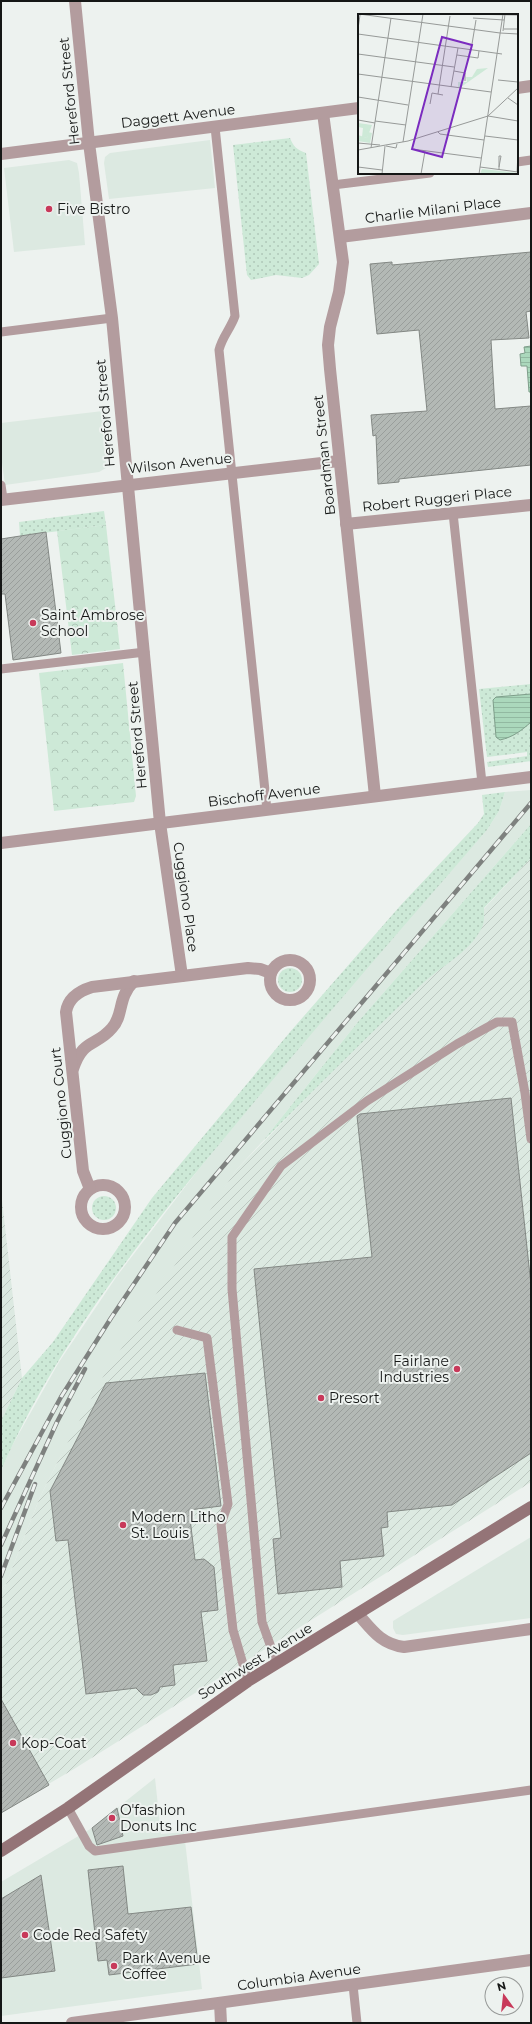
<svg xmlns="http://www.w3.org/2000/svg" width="532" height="2024" font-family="Montserrat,sans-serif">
<defs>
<pattern id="industrial-furrows" width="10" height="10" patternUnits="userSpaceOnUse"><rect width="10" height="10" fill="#dce9e1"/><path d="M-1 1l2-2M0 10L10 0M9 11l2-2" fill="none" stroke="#bcc7c0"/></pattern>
<pattern id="grass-dots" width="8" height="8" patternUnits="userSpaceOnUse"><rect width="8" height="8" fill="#cde9d7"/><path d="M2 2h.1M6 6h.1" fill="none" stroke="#afc7b8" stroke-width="1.8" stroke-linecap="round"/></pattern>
<pattern id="park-crowns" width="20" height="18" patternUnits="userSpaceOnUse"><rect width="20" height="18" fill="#cde9d7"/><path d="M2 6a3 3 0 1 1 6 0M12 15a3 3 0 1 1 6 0" fill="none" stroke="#afc7b8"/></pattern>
<pattern id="water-rules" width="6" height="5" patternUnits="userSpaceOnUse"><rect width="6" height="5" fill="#abd8bc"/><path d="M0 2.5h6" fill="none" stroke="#92b9a1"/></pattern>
<pattern id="building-hatch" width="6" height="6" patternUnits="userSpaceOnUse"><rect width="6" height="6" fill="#b3b9b5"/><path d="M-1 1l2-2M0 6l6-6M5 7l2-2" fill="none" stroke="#999e9b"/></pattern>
</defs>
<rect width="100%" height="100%" fill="#edf2ef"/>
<!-- built -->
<g fill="#dce9e1">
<path d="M210,140L215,188L109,199L104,163L105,157L110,153Z"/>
<path d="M69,160L77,163L79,173L85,245L14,252L4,168Z"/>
<path d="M103,411L106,468L99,472L5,485L1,455V423Z"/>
<path d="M531,790V824L357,1023L262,1142L236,1170L60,1457L40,1497L1,1597V1471L12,1446L59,1362L117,1276L198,1170L336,1002L487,830L499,811L505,792Z"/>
<path d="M531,1537V1618L403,1635L396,1634L393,1628V1621Z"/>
<path d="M155,1778L161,1834L184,1832L202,1989L1,2016V1882L92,1828Z"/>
</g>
<!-- industrial -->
<g fill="url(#industrial-furrows)">
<path d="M531,858V1482L74,1769L1,1812V1597L40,1497L60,1457L103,1377L236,1170L362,1041Z"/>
<path d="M1,1191L22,1378L1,1421Z"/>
</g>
<!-- grass -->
<g fill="url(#grass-dots)">
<path d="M290,138C293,146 297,150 306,153L319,264L309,275L302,278L276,275L251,280L247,275L233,145Z"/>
<path d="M104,511L106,525L20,536L19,522Z"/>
<path d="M531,684V761L488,767L487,762L527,756V752L487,757L479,689Z"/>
<path d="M505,792L499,811L487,830C401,929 315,1028 232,1129C146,1232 54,1347 1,1471V1421L22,1378L53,1342L152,1198L290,1032L400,906L478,823L484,814L482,795Z"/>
<path d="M531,824V858L484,908C484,917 485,924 480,931C467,954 441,966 422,984C368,1036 315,1089 262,1142L357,1023Z"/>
<circle cx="290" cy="980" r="12"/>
<circle cx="104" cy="1208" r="12"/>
</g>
<!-- park -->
<g fill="url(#park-crowns)">
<path d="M106,525L120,649L72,655L57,531Z"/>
<path d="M123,663L136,796L134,802L54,811L39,673Z"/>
</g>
<!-- water -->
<g fill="url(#water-rules)" stroke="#7e9e8a">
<path d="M531,346V392H529L527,366H521L520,354L525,353L524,347Z"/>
<path d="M531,694V722C521,731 513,737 500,740L496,737L493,700L496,697Z"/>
</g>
<!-- building -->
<g fill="url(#building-hatch)" stroke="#838884">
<path d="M531,252V311L526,312L529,338L491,340L495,409L531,406V465L417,477L399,479V482L378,484L376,435L373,436L371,415L427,411L419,330L377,334L370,264L392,262V265Z"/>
<path d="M46,532L61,653L13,660L5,594H1V539Z"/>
<path d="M511,1098L531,1285V1453L452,1505L387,1512L388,1527L381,1528L384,1556L340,1561L342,1587L278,1594L273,1539L281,1538L254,1269L372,1257L357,1116L360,1114Z"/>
<path d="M205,1373L221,1506L189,1510L195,1560L204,1559L214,1567L218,1610L201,1612L207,1661L173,1665L175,1685L160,1687L158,1692L151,1695H143L136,1688L86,1694L68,1540L56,1541L50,1491L106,1383Z"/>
<path d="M1,1699L49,1785L1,1813Z"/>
<path d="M117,1808L123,1836L97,1845L92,1828Z"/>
<path d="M123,1866L128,1914L191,1907L198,1964L109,1975L107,1960L98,1961L88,1870Z"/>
<path d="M41,1875L55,1971L1,1978V1899Z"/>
</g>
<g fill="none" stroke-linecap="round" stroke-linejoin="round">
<!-- lane -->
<g stroke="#b39c9e" stroke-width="9">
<path d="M215,127L235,316C231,328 222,337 219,350L267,810"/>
<path d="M517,162L531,160"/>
<path d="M333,185L430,173"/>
<path d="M1,332L112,318"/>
<path d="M1,485L3,499"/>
<path d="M453,513L482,783"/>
<path d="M1,669L145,652"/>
<path d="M177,1330L207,1338L228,1504L221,1524L233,1630L248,1681"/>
<path d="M277,1664L262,1622L232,1289V1237L281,1166L367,1101L457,1044L497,1022H512L525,1093L531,1139"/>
<path d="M68,1808L89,1846L95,1851L531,1790"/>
<path d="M353,1985L357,2023"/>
</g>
<!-- street -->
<g stroke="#b39c9e" stroke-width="12">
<path d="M75,1L89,143L112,318L160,823L182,976"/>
<path d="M517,88L531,86"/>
<path d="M323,113L343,262L339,292L330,327L328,345L330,369L375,796"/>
<path d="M1,154L359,108"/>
<path d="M340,237L531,213"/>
<path d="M1,500L339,461"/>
<path d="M346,524L531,505"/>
<path d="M1,843L531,777"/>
<circle cx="290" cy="980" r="20"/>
<path d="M73,1069C83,1038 96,1047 112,1028C124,1015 117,998 134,981"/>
<circle cx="103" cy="1207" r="22"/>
<path d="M90,1189L83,1171L66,1012C68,998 79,991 92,987L248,968L260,969L271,973"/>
<path d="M358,1614C372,1630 381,1644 404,1647L531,1629"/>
<path d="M220,2003L221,2023"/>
<path d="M72,2023L531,1960"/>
</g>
<!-- secondary -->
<path stroke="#947477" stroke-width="12" d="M1,1851L68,1808L248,1681L531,1507"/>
<defs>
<g id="rail">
<path d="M1,1508L61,1397L111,1318L175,1223L531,803"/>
<path d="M1,1545L57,1422L85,1369"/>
<path d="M1,1576L35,1484"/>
</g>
</defs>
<!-- rail casing -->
<use href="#rail" stroke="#7e817f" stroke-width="4.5"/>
<!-- rail -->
<use href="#rail" stroke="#edf2ef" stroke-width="3" stroke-dasharray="9" stroke-linecap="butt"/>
</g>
<!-- markers -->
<g fill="#c8395a" stroke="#edf2ef" stroke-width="1.5">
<circle cx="49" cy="209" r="4"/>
<circle cx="33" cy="623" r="4"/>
<circle cx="457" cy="1369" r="4"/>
<circle cx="321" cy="1398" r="4"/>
<circle cx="123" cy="1525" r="4"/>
<circle cx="13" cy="1743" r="4"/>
<circle cx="112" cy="1818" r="4"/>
<circle cx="25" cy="1935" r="4"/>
<circle cx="114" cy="1966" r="4"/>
</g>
<g text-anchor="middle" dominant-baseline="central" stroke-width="4" stroke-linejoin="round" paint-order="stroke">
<!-- street labels -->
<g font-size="14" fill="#151716" stroke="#edf2ef">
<text transform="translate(69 91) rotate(-96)">Hereford Street</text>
<text transform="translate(178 116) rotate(-7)">Daggett Avenue</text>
<text transform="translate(433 210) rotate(-7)">Charlie Milani Place</text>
<text transform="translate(105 413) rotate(-95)">Hereford Street</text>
<text transform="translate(324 455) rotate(-96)">Boardman Street</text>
<text transform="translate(180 463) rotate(-6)">Wilson Avenue</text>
<text transform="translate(437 499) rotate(-6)">Robert Ruggeri Place</text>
<text transform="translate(137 735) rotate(-95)">Hereford Street</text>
<text transform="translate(264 795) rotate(-7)">Bischoff Avenue</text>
<text transform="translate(186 897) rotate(82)">Cuggiono Place</text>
<text transform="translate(61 1103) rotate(-96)">Cuggiono Court</text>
<text transform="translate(255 1661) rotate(-32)">Southwest Avenue</text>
<text transform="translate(299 1977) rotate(-8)">Columbia Avenue</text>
</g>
<!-- poi labels -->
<g font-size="14" fill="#151716" stroke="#edf2ef" text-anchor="start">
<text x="57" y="209">Five Bistro</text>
<text x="41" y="615">Saint Ambrose<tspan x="41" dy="16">School</tspan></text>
<text x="449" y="1361" text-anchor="end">Fairlane<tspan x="449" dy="16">Industries</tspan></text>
<text x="329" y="1398">Presort</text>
<text x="131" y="1517">Modern Litho<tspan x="131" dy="16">St. Louis</tspan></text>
<text x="21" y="1743">Kop-Coat</text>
<text x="120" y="1810">O'fashion<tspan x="120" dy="16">Donuts Inc</tspan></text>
<text x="33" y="1935">Code Red Safety</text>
<text x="122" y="1958">Park Avenue<tspan x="122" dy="16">Coffee</tspan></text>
</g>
</g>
<!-- overview -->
<g transform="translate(358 14)">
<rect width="160" height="160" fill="#edf2ef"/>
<path d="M130,54L103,73H100V68H109L108,63H114L119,55ZM10,118L14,119L12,129L0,127V121L9,124Z" fill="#cde9d7"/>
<path d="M0,109L14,111L9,124L4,123L5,114L0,113ZM124,155L160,159V160H122Z" fill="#cde9d7"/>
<path fill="none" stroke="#979a98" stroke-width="1" d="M1,0L142,19M101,0L160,1M115,4L146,6M0,15L2,1M146,15H160M145,17L147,0M142,19L160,20M0,20L144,40M113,36L118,6M0,40L96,53M99,41L120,44L121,37M96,57L107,59V67M0,60L133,78M140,66L160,68M93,73L100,34M80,80L92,2M0,83L50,91M150,84L160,91M72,90L74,79L85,81M130,102L160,74M0,106L17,109M17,107L48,111M80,118L82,120L126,126M127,122L160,126M45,128L65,0M0,129L22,131M28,132L38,134L39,130M13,134L33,4M54,135L123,144M0,136L50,127L130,102L160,107M0,153L24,156M122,153L160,158M141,156V142H143L141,153M159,158L160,139M24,160L27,132M63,160L67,137M121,160L145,0"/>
<path fill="#7b2cbf" fill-opacity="0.15" stroke="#7b2cbf" stroke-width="2" d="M84,23L114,31L84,143L54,135Z"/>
<rect width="160" height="160" fill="none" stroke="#151716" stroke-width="2"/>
</g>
<!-- border -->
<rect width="532" height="2024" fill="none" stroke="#151716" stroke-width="4"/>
<!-- north arrow -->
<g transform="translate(504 1996) rotate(345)"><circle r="19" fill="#edf2ef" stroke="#979a98"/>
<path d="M0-3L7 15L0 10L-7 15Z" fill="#c8395a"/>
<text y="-6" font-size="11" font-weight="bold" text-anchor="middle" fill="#151716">N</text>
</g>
</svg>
